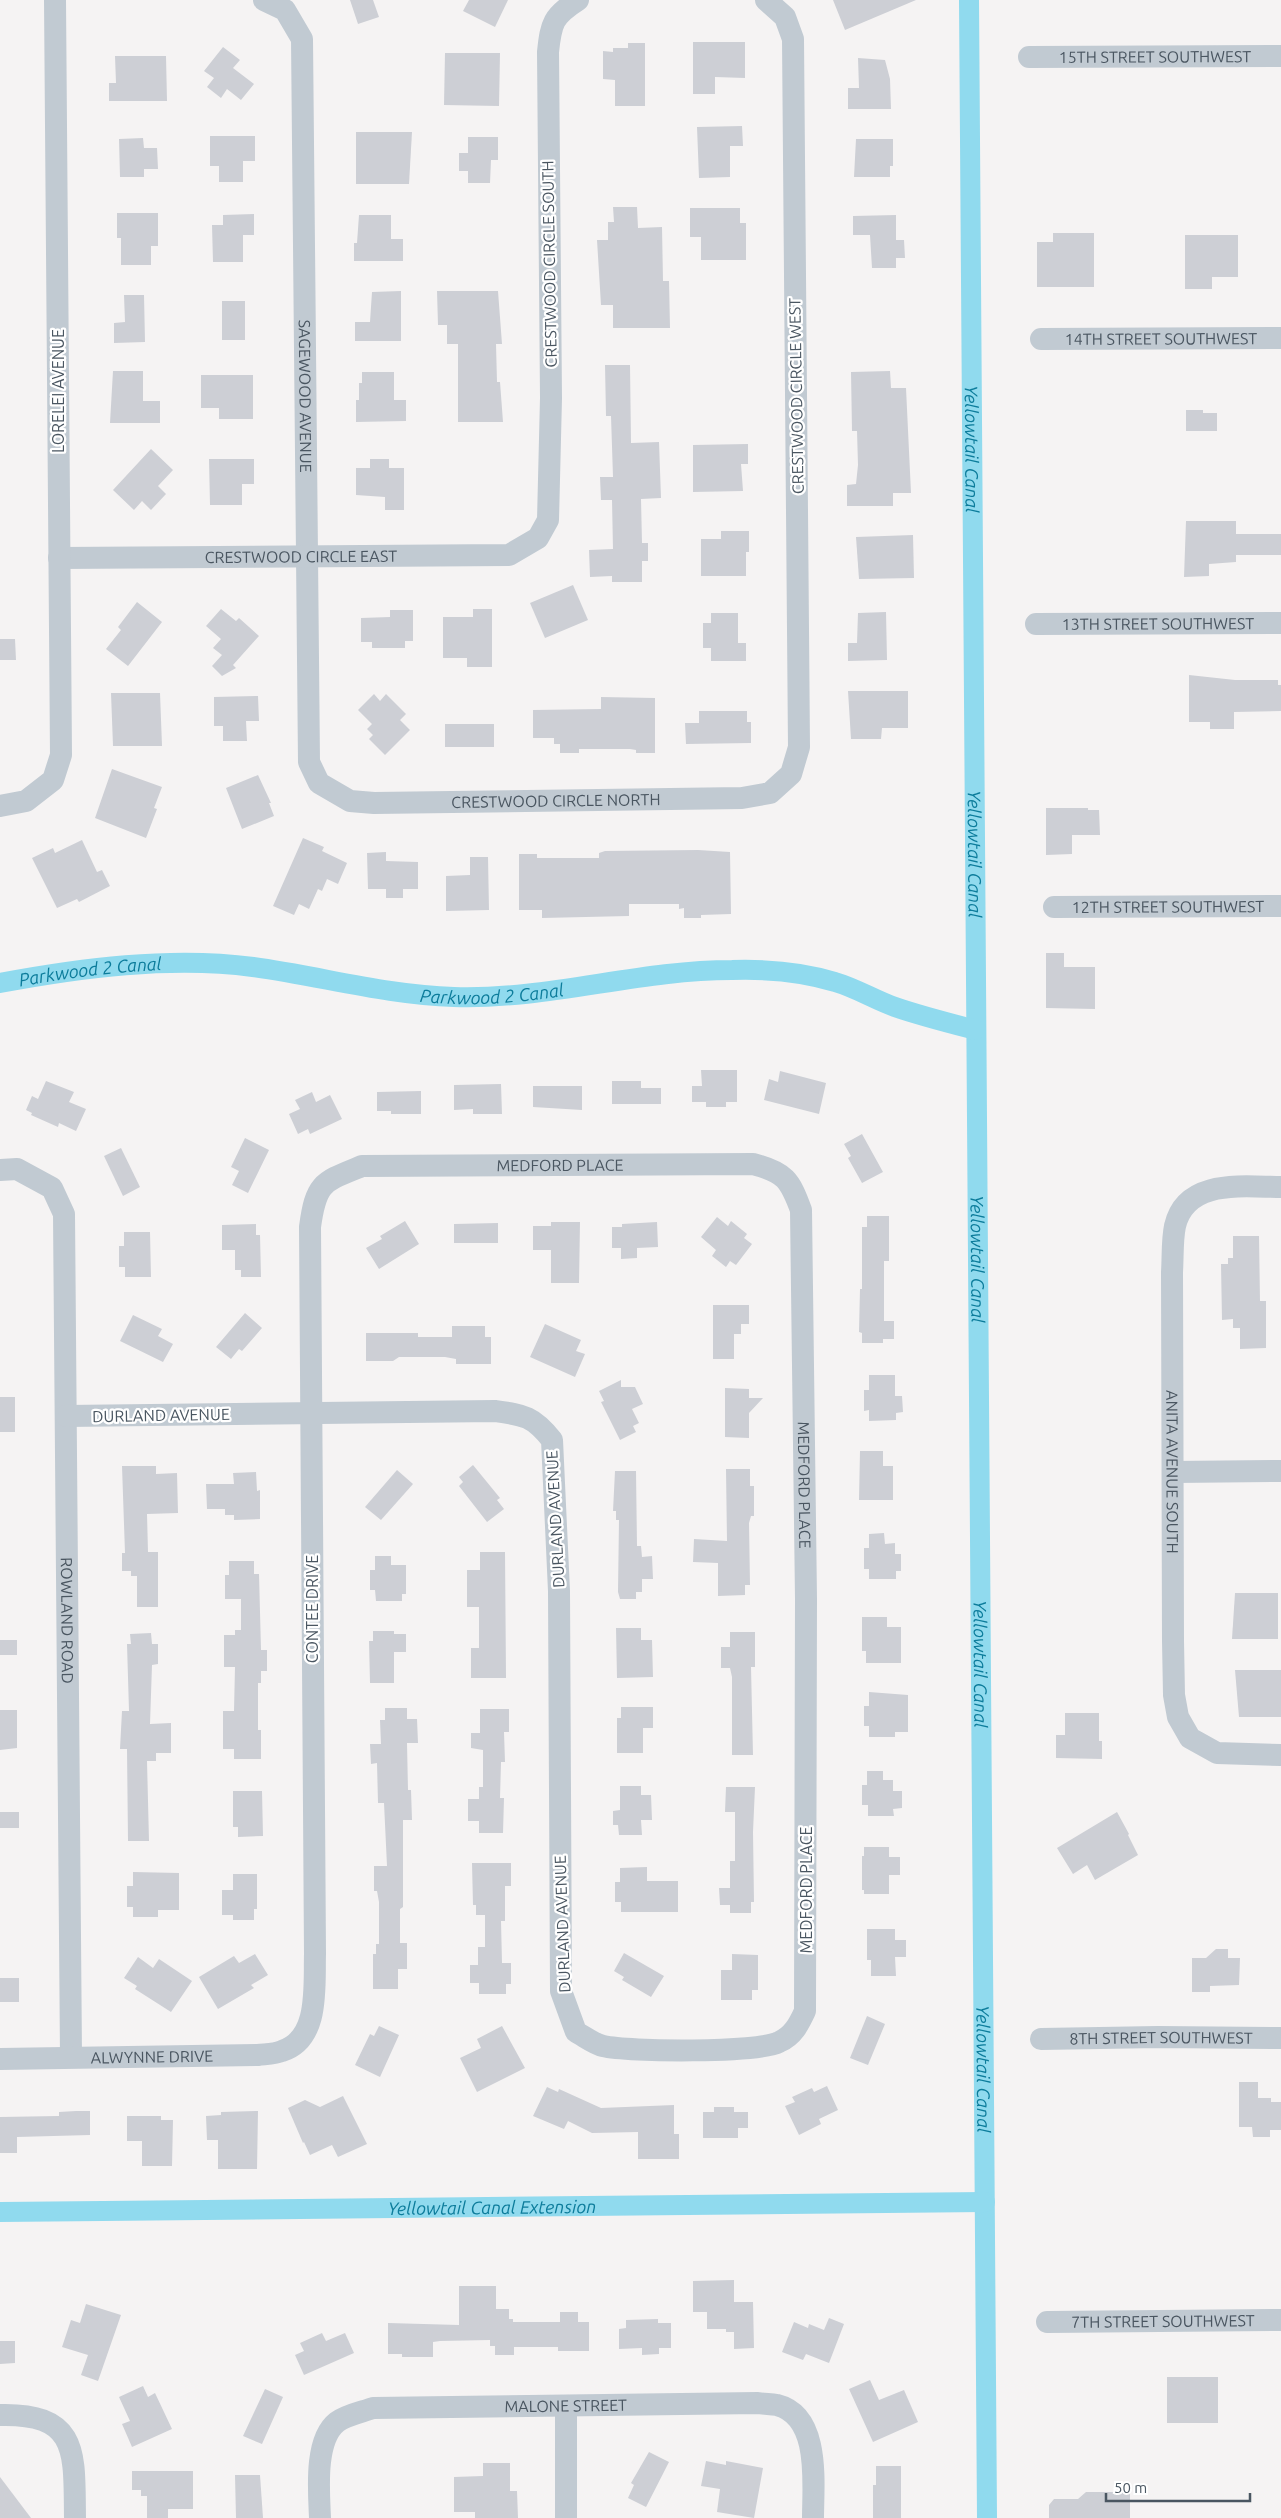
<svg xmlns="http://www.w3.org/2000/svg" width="1281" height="2518" font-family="Ubuntu,sans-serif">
<rect width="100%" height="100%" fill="#f5f3f3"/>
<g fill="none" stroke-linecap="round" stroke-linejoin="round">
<!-- canal -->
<g stroke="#90daee" stroke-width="20">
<path id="s1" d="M969,0L987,2518"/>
<path id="s2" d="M0,983C80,968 171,956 253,967C320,976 386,995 454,997C548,1000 638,970 732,970C765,969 803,972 835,982C856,988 875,1000 895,1007C921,1016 949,1023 976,1030"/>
<path id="s3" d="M0,2212L985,2202"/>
</g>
</g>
<!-- building -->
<g fill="#cdcfd5">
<path d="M350,0H373L379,17L358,24Z"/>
<path d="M469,0H508L495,27L463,11Z"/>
<path d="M833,0H916L845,30Z"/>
<path d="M693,42H745V78L715,77V94H693Z"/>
<path d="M628,43H645V106H615V80L603,79V51L613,52V48H628Z"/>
<path d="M223,47L240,60L233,68L254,84L241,100L227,89L221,98L207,87L214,78L204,71Z"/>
<path d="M445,53H500L499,106L444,105Z"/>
<path d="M115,56H166L167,101H109V83H116Z"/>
<path d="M858,58L885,60L890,79L891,109H848V88H859Z"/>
<path d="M742,126L743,146H730V177L699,178L697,127Z"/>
<path d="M356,132H412L409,184H356Z"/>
<path d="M210,136H255V161H243V182H219V166H210Z"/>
<path d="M468,137H498V160H491L490,183H468V171H459V153H468Z"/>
<path d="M143,138L144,148H157L158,169H144V177H120L119,139Z"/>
<path d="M856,139H893V166H890V177H854Z"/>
<path d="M613,207H637L638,228L662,227L663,281H669L670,328H613V305H601L597,240H608V222H614Z"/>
<path d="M690,208H740V223H746V260H701V237H690Z"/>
<path d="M117,213H158V246H151V265H121V238H117Z"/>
<path d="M254,214V235H243V262H213L212,225H223V215Z"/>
<path d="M359,215H391V239H403V261H354V243H357Z"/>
<path d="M896,215V240H904L905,258H896V268H872L870,235H853V216Z"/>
<path d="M1053,233H1094V287H1037V242H1053Z"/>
<path d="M1185,235H1238V277H1212V289H1185Z"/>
<path d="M401,291V341H355V322H370L372,292Z"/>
<path d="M437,291H498L502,344H496L497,382H500L503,422H458V344H447V325H438Z"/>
<path d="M124,295H144L145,342L114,343V323L125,322Z"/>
<rect x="222" y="301" width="23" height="39"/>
<path d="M605,365H630L631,443L659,442L661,498L641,499L642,543H648V561H642V582H612V576L590,577L589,550L613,549L612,500H601L600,477H613L611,416H606Z"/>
<path d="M113,371H143V401H160V423H110Z"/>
<path d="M890,371L891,388H906L911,493H893V506H847V485L856,484L858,465L857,431H852L851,372Z"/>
<path d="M362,372H394V400H406V421L356,422V400H359V383H362Z"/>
<path d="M201,375H253V419H219V408H201Z"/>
<path d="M1186,410H1203V413H1217V431H1186Z"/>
<path d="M748,444V464H741L743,491L693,492V445Z"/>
<path d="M151,449L173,470L158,486L166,494L151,510L142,501L134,510L113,490Z"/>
<path d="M209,459H254V484H242V505H210Z"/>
<path d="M370,459H389V468H404V510H385V497L356,495V468H370Z"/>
<path d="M1186,521H1236V534H1281V555H1236V562L1209,564V576L1184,577Z"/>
<path d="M721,531H749V552H746V576H701V539H721Z"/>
<path d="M913,535L914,578L859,579L856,537Z"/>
<path d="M573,585L588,620L545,638L530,603Z"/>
<path d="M137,602L162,622L128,666L106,649L121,630L118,627Z"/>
<path d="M221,609L236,621L239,618L259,636L233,665L236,668L222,676L212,666L222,655L213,648L221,639L206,626Z"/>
<path d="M473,609H492V667H467V658H443V617H473Z"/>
<path d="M390,610H413V641H405V648H372V642H361V618L390,617Z"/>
<path d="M886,612L887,660L848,661V643H857L858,613Z"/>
<path d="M711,613H738V643H746V661H711V648H703V623H711Z"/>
<path d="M0,639H15L16,660H0Z"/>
<path d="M1189,675L1235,680H1278V685H1281V711L1234,712V729H1210V722H1189Z"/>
<path d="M848,691H908V728H882L881,739H851Z"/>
<path d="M111,693H160L162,746H113Z"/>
<path d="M374,694L380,701L386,694L406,714L400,720L410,730L385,755L369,739L373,735L367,729L372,724L358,710Z"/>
<path d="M258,696L259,721H246L247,741H223V726H214V697Z"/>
<path d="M601,697L655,698V753H636V750L630,749H579V753H560V744H554V738H533V710L601,709Z"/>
<path d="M699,711H747V722H751V743L686,744L685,723H699Z"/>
<rect x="445" y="724" width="49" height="23"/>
<path d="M112,769L162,787L154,808L157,809L146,838L95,818Z"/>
<path d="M258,775L271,803H269L274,816L242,829L226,788Z"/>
<path d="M1046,808H1088V810H1099L1100,835H1072V854L1046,855Z"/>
<path d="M303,838L324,847L322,851L347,863L338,884L327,879L322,891L318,889L309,909L299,904L294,915L273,906Z"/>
<path d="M82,840L97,872L102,870L110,886L79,902L77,899L57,908L32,858L53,848L55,853Z"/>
<path d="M698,850L730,852L731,914L701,915V918H684V908L679,909V904H629V916L542,918V910H519V854H537V858H599V853L605,851Z"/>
<path d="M386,852V861L418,862V889H403V898H386V889H368L367,853Z"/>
<path d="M470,857H488L489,910L446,911V876L470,875Z"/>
<path d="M1046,953H1064V967H1095V1009L1046,1008Z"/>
<path d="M701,1070H737V1102H726V1107H706V1102H692V1086H702Z"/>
<path d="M780,1071L826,1083L819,1114L764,1100L769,1079L778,1082Z"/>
<path d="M46,1081L74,1092L69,1102L86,1109L76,1131L59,1123L58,1127L31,1115L32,1113L26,1110L32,1096L38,1099Z"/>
<path d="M612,1081H641V1088H661V1104H612Z"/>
<path d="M501,1084L502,1114H473V1109L454,1110V1085Z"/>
<path d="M533,1086H582V1110L533,1107Z"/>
<path d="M421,1091V1114H391V1111H377V1092Z"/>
<path d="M312,1092L316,1102L330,1095L342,1119L310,1134L308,1129L298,1134L289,1114L300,1109L295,1100Z"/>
<path d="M862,1134L883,1172L862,1183L848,1158L851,1156L844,1144Z"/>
<path d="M245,1138L269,1150L248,1193L232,1185L239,1171L231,1167Z"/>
<path d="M121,1148L140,1187L123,1196L104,1156Z"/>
<path d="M867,1216H889V1261H884V1321H894V1339H883V1343H862V1333L859,1332L860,1289H862V1227H867Z"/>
<path d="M717,1217L728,1226L731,1221L747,1234L744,1238L752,1244L736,1265L730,1261L726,1267L712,1256L716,1250L701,1237Z"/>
<path d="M405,1221L419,1244L379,1269L366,1248L382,1239L380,1236Z"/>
<path d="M551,1222H580L579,1283H551V1250H533V1226H551Z"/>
<path d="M657,1222L658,1247L637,1248V1258L621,1259V1248H612V1227H622V1224Z"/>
<path d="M498,1223V1243H454V1224Z"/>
<path d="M256,1224V1235H260L261,1277H241V1270H235V1250H222V1225Z"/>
<path d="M124,1232H150L151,1277H125V1267H119V1246H124Z"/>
<path d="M1233,1236H1259L1260,1301H1266V1348L1240,1349V1328H1233V1319L1222,1320L1221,1264H1228V1258H1233Z"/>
<path d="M713,1305H749V1324H741V1334H734V1359H713Z"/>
<path d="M245,1313L262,1328L242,1351L239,1349L231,1359L216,1347Z"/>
<path d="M133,1315L162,1329L158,1336L173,1344L163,1362L120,1341Z"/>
<path d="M545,1324L581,1340L576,1351L585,1354L575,1377L530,1357Z"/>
<path d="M452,1326H485V1337H491V1364H456V1359L445,1357H399L393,1361H366V1333H418V1337H452Z"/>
<path d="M869,1375H895V1396H902L903,1412L896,1413V1420L869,1421V1410L864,1411V1390H869Z"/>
<path d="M621,1380V1387H635L643,1404L632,1409L639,1423L633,1426L636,1432L620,1440L601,1402L604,1401L599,1391Z"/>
<path d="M725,1388L749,1389V1398H763L749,1413V1438L725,1437Z"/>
<rect x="0" y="1397" width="15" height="35"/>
<path d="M860,1451H883V1466H893V1500H859Z"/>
<path d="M473,1465L500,1498L497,1500L504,1509L487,1522L459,1486L463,1482L459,1477Z"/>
<path d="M122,1466H156V1474L177,1473L178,1513L147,1514L148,1552H158V1607H137V1576H131V1571H122V1553H125Z"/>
<path d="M726,1469H750V1486H754V1516H751L749,1523L750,1585H745V1595L718,1596V1563L693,1562L694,1539L727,1541Z"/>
<path d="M397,1470L413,1484L381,1520L365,1507Z"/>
<path d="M615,1471H636L637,1546H641L642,1557L652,1556L653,1579H642V1592H636V1599H620L618,1592L619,1520H616V1511H613Z"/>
<path d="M256,1472L257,1491L260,1490V1519L234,1520V1515H225V1509H207L206,1484H234L233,1473Z"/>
<path d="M884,1533L885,1544L895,1543V1554H901V1571H896V1579H869V1569H864V1548H869V1534Z"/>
<path d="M480,1552H505L506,1678H471V1648H479V1607H467V1570H480Z"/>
<path d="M375,1556H391V1565H406V1594H402V1601H376L375,1590H370V1570H375Z"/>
<path d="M229,1561H254V1574H259L261,1650H267V1671H261V1683H258V1730H261V1759H234V1749H223V1711H234L235,1667H224V1635H235V1630H241V1599H225V1575H229Z"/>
<path d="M1235,1593H1278V1639H1232Z"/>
<path d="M862,1617H887V1627H901V1663H866V1651H862Z"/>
<path d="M616,1628H641V1640H652L653,1677L617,1678Z"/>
<path d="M373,1631H394V1634H406V1652H394V1683H370L369,1641H373Z"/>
<path d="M730,1632H755V1667H751L753,1755H732V1677L730,1668H721V1647H730Z"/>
<path d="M151,1633L152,1644H158V1664L152,1665L150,1724L171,1723V1753H156V1761H147L149,1841H128L127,1749H120L122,1711H129L127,1644H131L130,1634Z"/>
<rect x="0" y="1640" width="17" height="15"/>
<path d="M1235,1670H1281V1717H1239Z"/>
<path d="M869,1692L908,1695V1732H895V1737H869V1726H864V1706H869Z"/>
<path d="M621,1707H653V1728H643V1753H617V1718H621Z"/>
<path d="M385,1708H407V1719H417L418,1743H407L408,1790H411L412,1820H403V1907L400,1909V1943H407V1969H398V1989H373V1954H376V1944H379V1902L377,1891H374V1866H387L384,1803H378L377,1763L371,1764L370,1744H381L380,1720H385Z"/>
<path d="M480,1709H509V1732H504L505,1762H501L500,1798H504L503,1833H479V1821H468V1799H479V1787H483V1750L471,1748V1733H480Z"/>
<path d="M0,1710H17V1748L0,1750Z"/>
<path d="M1065,1713H1099V1741H1102V1759L1056,1758V1735H1065Z"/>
<path d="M867,1771H883V1780H893V1791H902V1808L893,1809L894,1816H868V1805H862V1785H867Z"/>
<path d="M620,1786H641V1795H651L652,1820H641L642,1835H619L618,1825H613V1811L620,1810Z"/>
<path d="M726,1787H755L753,1832L754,1902H751V1913H730V1905H720L719,1888H730V1861H735V1812H725Z"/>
<path d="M233,1791H262L263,1836L238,1837V1827H233Z"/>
<rect x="0" y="1812" width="19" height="16"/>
<path d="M1117,1812L1129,1834L1128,1835L1138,1855L1095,1880L1087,1865L1073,1874L1057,1848Z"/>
<path d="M864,1847H889V1857H900V1875H889V1894H864V1890H862V1856H864Z"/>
<path d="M472,1863H511V1886H505V1921H501L502,1963H511V1984H506V1994H479V1983H470V1965H478V1947H485V1915H476V1905H473Z"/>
<path d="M647,1867V1881H678V1912H621V1902H615V1882H620V1868Z"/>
<path d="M133,1872L179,1873V1910H158V1917H133V1907H127V1886H133Z"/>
<path d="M233,1874H257V1909H254V1920H233V1915H222V1890H233Z"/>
<path d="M867,1929H895V1940H906V1957H895L896,1976H871V1960H867Z"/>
<path d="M1216,1949H1228V1958H1240L1239,1985L1210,1986V1992H1192V1958H1206Z"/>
<path d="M624,1953L664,1976L651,1997L622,1980L624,1977L614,1971Z"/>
<path d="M255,1954L268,1975L251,1985L254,1988L218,2009L199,1977L234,1956L239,1963Z"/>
<path d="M732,1954L758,1955V1990H752V2000H721V1970H732Z"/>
<path d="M138,1957L153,1968L159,1959L192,1981L171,2012L135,1989L137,1986L124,1978Z"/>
<rect x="0" y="1978" width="19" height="24"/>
<path d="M867,2016L885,2024L868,2065L850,2058Z"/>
<path d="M379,2026L399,2035L380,2077L355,2065L370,2034L374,2036Z"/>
<path d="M502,2026L525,2068L477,2092L460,2058L481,2048L477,2039Z"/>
<path d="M1239,2082H1258V2098H1271V2102H1281V2130H1270V2137H1253L1252,2127H1239Z"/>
<path d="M827,2086L838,2110L819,2119L821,2124L799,2135L785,2106L795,2102L792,2097L812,2088L814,2092Z"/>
<path d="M547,2087L558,2092L559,2089L601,2108L674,2105V2134H679V2159H638V2132L592,2133L568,2121L564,2129L533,2116Z"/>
<path d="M343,2096L367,2144L338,2157L332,2145L310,2155L304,2142L303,2143L288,2108L305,2100L320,2107Z"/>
<path d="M714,2107H734V2112H748V2128H738V2138H703V2112H714Z"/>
<path d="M76,2111H90V2135L17,2137V2153H0V2117L59,2116V2112Z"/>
<path d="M258,2111L257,2169H218V2140H207L206,2116L221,2115V2112Z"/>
<path d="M127,2116H161V2120H173L172,2166H142V2141H127Z"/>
<path d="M734,2280V2302H753L754,2348L734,2349V2332H726V2329H707V2312H693V2281Z"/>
<path d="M459,2286H496V2309H509V2319H513V2322H560V2312H578V2322H589V2351H558V2347H514V2355H495V2346H490V2340L440,2341L433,2342V2357H402V2354H388V2323L459,2325Z"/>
<path d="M86,2304L121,2315L98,2381L81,2375L88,2355L62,2347L71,2320L80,2323Z"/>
<path d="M829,2318L844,2324L829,2363L806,2354L803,2360L782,2352L794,2322L808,2328L809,2324L824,2330Z"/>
<path d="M658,2319V2323H671V2348H659V2354L642,2355V2348L619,2349V2329L626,2328V2320Z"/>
<path d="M322,2333L326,2341L345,2333L354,2353L304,2375L295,2355L304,2351L300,2343Z"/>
<path d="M0,2341H15V2363L0,2364Z"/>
<rect x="1167" y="2377" width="51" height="46"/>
<path d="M870,2380L879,2400L904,2390L918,2422L873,2442L849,2389Z"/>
<path d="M143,2386L148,2397L155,2393L172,2429L132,2447L122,2424L130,2421L119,2397Z"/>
<path d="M265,2389L283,2397L262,2444L243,2436Z"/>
<path d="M649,2452L669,2462L646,2507L628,2498L634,2485L631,2483Z"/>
<path d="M706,2461L726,2465V2461L763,2468L754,2518L717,2512L720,2489L701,2486Z"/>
<path d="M483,2463H510V2491H517L518,2518H475V2512H454V2477L483,2476Z"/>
<path d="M876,2466H901V2518H873V2485H876Z"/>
<path d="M132,2471H193V2509H168V2518H147V2496H141V2490H132Z"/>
<path d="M235,2475H260L263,2518H236Z"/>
<path d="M0,2477L31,2518H0Z"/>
<path d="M1086,2492H1130V2518H1049V2505L1054,2499H1078Z"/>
</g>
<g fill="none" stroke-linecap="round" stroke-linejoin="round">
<!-- minor -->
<g stroke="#c1cad2" stroke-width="22">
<path id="s4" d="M264,0L285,10L302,39L309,762L319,783L350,801L374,803L742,798L770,793L791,774L799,747L793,39L785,17L766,0"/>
<path id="s5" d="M1029,57L1281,56"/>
<path id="s6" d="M1041,339L1281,338"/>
<path id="s7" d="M59,558L509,555L538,538L548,520L551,398L548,52C551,23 553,16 578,0"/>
<path id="s8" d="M1036,624L1281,623"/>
<path d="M0,806L26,801L53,780L61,755L55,0"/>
<path id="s9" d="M1054,907L1281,906"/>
<path id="s10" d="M0,1170L17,1169L52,1188L64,1214L71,2057"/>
<path id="s11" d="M1281,1187C1244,1187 1186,1178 1175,1226C1172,1240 1173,1257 1172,1272L1173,1641L1174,1695L1178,1717L1190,1738L1217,1753L1281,1755"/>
<path d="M1174,1472L1281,1471"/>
<path id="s12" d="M1041,2039L1158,2037L1281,2038"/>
<path id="s13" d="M0,2059L258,2055C266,2054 275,2054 282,2051C320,2039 314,1986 315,1954L310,1227C316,1182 323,1182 362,1166L753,1164C785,1172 790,1180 801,1210L806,1599L805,2011C799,2024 793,2036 779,2042C758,2053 628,2052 603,2046C594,2044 584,2036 576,2032L561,1991L559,1591L552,1440C533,1416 524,1415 495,1411L66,1416"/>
<path id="s14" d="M1047,2322L1281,2320"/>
<path d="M0,2415C80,2413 74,2454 75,2518"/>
<path id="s15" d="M320,2518C319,2492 314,2440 337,2422C346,2415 362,2412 373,2408L758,2403C764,2404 771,2404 777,2405C821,2416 813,2484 813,2518"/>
<path d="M566,2518V2407"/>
</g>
</g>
<g text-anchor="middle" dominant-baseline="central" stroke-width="4.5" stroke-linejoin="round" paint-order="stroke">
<!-- street labels -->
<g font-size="16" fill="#4a5661" stroke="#fff">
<text stroke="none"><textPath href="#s5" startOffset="126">15TH STREET SOUTHWEST</textPath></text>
<text transform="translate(549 264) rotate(-91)">CRESTWOOD CIRCLE SOUTH</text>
<text stroke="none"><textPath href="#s6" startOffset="120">14TH STREET SOUTHWEST</textPath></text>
<text transform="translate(58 391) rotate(-90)">LORELEI AVENUE</text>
<text stroke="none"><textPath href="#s4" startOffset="414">SAGEWOOD AVENUE</textPath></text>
<text transform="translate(796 396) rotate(-91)">CRESTWOOD CIRCLE WEST</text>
<text stroke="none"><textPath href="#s7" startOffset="242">CRESTWOOD CIRCLE EAST</textPath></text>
<text stroke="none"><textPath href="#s8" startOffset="122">13TH STREET SOUTHWEST</textPath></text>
<text stroke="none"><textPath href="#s4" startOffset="1045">CRESTWOOD CIRCLE NORTH</textPath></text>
<text stroke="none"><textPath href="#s9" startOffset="114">12TH STREET SOUTHWEST</textPath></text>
<text stroke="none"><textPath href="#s13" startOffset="1405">MEDFORD PLACE</textPath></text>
<text transform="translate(161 1415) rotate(-1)">DURLAND AVENUE</text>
<text stroke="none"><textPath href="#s11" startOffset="370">ANITA AVENUE SOUTH</textPath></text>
<text stroke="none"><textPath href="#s13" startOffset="1944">MEDFORD PLACE</textPath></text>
<text transform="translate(555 1519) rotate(-93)">DURLAND AVENUE</text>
<text transform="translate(312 1609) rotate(-90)">CONTEE DRIVE</text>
<text stroke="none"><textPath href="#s10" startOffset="492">ROWLAND ROAD</textPath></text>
<text transform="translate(806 1890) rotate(-90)">MEDFORD PLACE</text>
<text transform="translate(562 1924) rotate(-92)">DURLAND AVENUE</text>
<text stroke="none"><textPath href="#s12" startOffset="120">8TH STREET SOUTHWEST</textPath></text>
<text stroke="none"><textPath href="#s13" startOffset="152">ALWYNNE DRIVE</textPath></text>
<text stroke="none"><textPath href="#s14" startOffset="116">7TH STREET SOUTHWEST</textPath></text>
<text stroke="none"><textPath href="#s15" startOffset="332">MALONE STREET</textPath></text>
</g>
<!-- water labels -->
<g font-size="18" font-style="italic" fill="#0c7c9b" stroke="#fff">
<text stroke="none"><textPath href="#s1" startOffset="449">Yellowtail Canal</textPath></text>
<text stroke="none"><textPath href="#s1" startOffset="854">Yellowtail Canal</textPath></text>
<text stroke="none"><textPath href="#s2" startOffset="91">Parkwood 2 Canal</textPath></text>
<text stroke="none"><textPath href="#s2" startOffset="496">Parkwood 2 Canal</textPath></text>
<text stroke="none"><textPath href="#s1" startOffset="1259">Yellowtail Canal</textPath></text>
<text stroke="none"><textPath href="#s1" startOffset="1664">Yellowtail Canal</textPath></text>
<text stroke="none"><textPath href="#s1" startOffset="2069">Yellowtail Canal</textPath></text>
<text stroke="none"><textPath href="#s3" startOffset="492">Yellowtail Canal Extension</textPath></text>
</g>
</g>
<!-- scale -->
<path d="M1106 2493v8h144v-8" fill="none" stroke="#4a5661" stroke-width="2.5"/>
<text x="1114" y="2493" font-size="15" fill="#4a5661" stroke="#ffffff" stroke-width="4" paint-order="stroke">50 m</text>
</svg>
